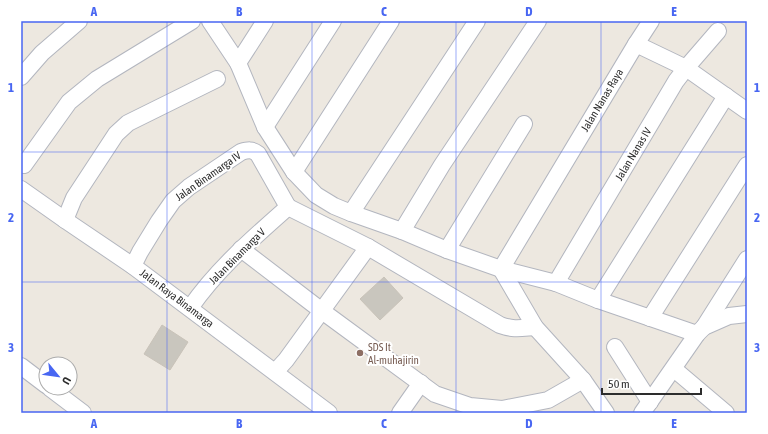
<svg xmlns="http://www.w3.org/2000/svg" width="768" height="434" font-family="'Asap Condensed',sans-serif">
<rect width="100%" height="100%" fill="#ede8e0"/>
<!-- building -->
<g fill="#c9c6be" stroke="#c9c3b9">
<path d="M384,277L403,298L380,320L360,299Z"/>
<path d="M162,325L188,342L170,370L144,354Z"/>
</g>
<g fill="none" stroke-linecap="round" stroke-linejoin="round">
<defs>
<g id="minor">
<path d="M210,21L238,63L265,127L294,172L316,195L334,206L351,213L402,231L447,250L501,269L556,283L598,300L697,334"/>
<path d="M636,44L686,68L747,111"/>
<path d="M238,63L265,21"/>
<path d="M21,77L42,53L79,21"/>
<path d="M265,127L333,21"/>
<path d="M24,165L69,102L97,79L192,21"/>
<path d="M294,172L391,21"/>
<path d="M21,189L65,220L133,266L329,413"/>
<path d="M351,213L477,21"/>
<path d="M65,220L74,198L116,134L128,123L217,79"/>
<path d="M402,231L442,165L538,21"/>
<path d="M368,247L500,325C514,330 521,328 535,327"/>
<path d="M241,249L322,311L435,394L470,406L502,409L548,400L583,380"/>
<path d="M447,250L524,124"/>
<path d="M133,266L140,252L159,221L173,201L189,187L241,152C248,150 252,149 258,154L288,207"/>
<path d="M556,283L676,81L686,68L718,31"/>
<path d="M598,300L726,96"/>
<path d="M190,308C217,269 253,238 288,207"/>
<path d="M650,318L747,165"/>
<path d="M704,327L747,259"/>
<path d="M615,347L650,402"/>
<path d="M21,366L46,385"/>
<path d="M674,369L726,413"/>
<path d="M275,372L286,360L368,247L288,207"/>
<path d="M50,388L83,413"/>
<path d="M400,413L421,383"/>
<path d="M606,413L583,380L535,327L501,269L636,44L651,21"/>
<path d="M642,413L697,334L704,327L729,316L747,314"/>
</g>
</defs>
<!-- minor casing -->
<use href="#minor" stroke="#b3b6bf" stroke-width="18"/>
<!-- minor -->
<use href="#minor" stroke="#fff" stroke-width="16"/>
</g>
<!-- grid -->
<path fill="none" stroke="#4866f2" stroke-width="1" stroke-opacity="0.55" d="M167,21V413M312,21V413M456,21V413M601,21V413M21,152H747M21,282H747"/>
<!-- markers -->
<circle fill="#8d6e63" stroke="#fff" stroke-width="1.5" cx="360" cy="353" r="4"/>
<g text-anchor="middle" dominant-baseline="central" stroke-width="4" stroke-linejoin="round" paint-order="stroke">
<!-- street labels -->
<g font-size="11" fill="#2d2d2d" stroke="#fff">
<text transform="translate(602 100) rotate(-59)">Jalan Nanas Raya</text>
<text transform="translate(633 154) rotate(-59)">Jalan Nanas IV</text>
<text transform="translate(208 176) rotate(-35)">Jalan Binamarga IV</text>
<text transform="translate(237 256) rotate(-45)">Jalan Binamarga V</text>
<text transform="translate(177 298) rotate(37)">Jalan Raya Binamarga</text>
</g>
<!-- education labels -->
<g font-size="11" fill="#785e54" stroke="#fff" text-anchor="start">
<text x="368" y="347">SDS It<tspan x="368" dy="13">Al-muhajirin</tspan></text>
</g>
</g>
<!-- border -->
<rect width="768" height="434" fill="none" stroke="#ffffff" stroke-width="44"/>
<!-- north arrow -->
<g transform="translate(58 376) rotate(119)"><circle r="19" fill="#ffffff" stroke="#ababab"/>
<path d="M0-3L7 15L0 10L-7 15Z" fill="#4866f2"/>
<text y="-6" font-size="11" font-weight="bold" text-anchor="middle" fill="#2d2d2d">U</text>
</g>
<!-- scale -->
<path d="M602 388v6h99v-6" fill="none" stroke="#2d2d2d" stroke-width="2"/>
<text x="608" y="388" font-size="12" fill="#2d2d2d" stroke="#ffffff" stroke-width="3" paint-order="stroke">50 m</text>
<rect x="22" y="22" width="724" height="390" fill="none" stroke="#4866f2" stroke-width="1.5"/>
<g font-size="13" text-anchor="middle" font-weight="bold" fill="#4866f2">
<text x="94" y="16">A</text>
<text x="239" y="16">B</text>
<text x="384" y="16">C</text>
<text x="529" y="16">D</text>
<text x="674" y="16">E</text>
<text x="11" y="92">1</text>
<text x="757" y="92">1</text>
<text x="11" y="222">2</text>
<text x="757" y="222">2</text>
<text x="11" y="352">3</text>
<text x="757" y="352">3</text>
<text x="94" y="428">A</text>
<text x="239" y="428">B</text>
<text x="384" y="428">C</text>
<text x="529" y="428">D</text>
<text x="674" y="428">E</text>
</g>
</svg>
